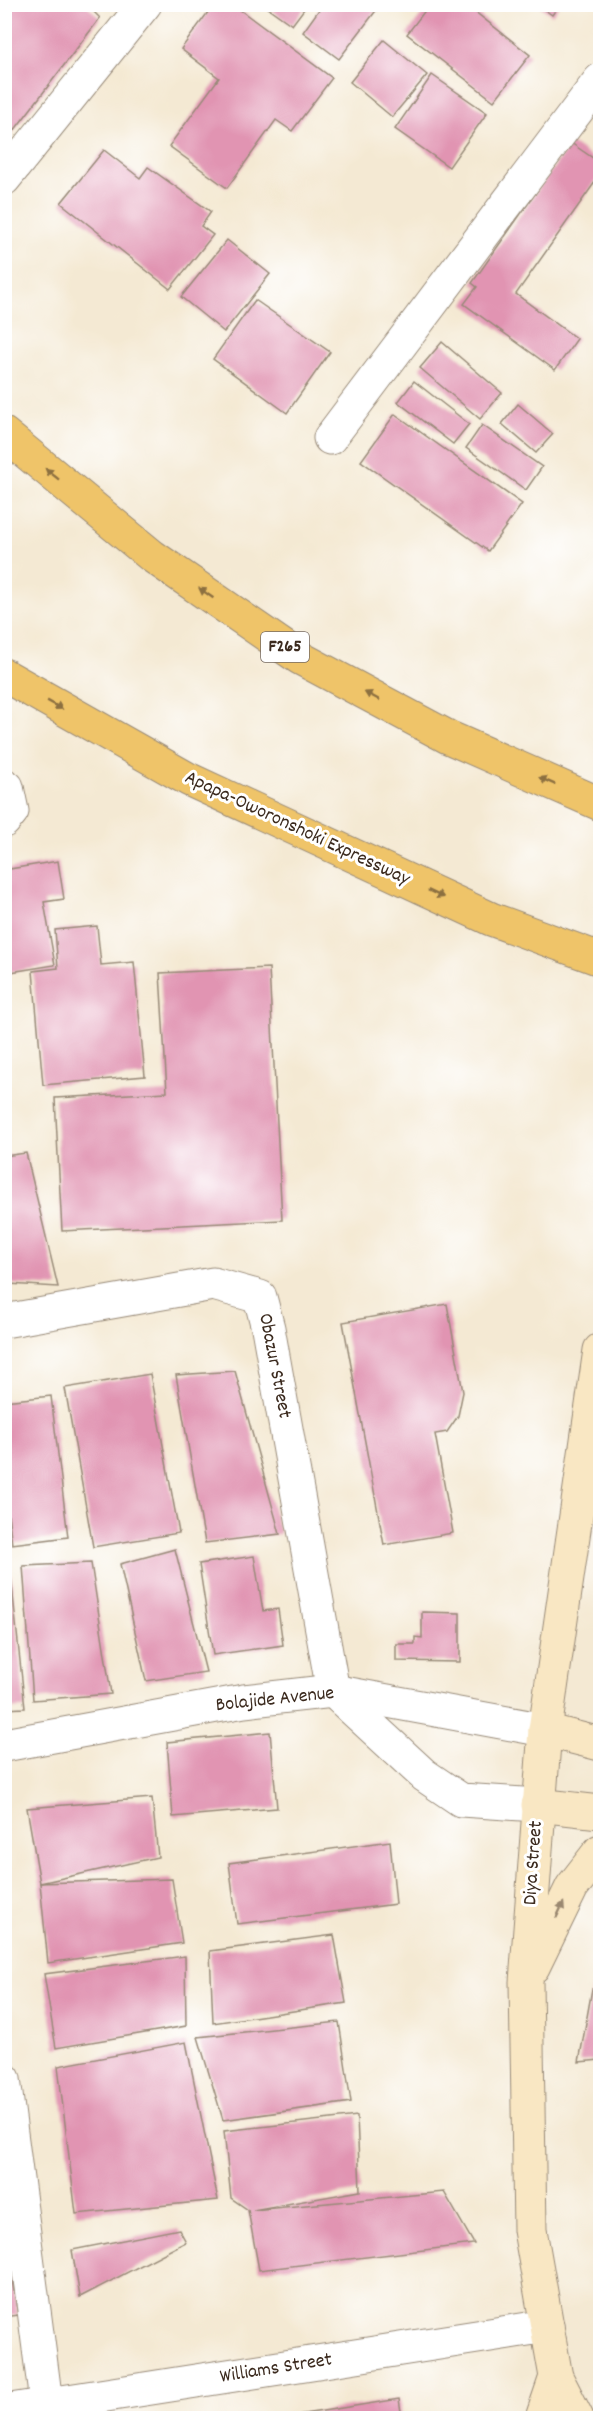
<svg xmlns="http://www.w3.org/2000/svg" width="605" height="2423" font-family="Dekko,sans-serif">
<rect width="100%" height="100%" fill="#fff"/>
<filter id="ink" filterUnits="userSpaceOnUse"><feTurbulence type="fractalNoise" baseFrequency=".0167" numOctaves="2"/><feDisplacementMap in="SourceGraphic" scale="12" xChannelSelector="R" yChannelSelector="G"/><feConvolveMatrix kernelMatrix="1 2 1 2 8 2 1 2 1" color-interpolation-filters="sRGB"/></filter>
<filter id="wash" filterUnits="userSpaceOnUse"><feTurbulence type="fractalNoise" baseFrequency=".008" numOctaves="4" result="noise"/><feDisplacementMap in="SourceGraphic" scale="24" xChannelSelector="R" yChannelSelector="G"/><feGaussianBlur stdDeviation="1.35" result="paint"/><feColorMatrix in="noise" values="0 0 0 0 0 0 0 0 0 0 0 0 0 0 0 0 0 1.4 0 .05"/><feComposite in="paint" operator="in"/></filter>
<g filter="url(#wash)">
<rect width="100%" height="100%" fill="#f4e9d3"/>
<g id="blocks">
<!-- building -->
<g fill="#e194b2">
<path d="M4,4H86L100,18L4,144Z"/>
<path d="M214,4H232L332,78L292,131L276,120L227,188L169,146L219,78L181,49Z"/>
<path d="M323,4H374L378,8L339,59L303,32Z"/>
<path d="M430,4H465L530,55L494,101L407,34Z"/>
<path d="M537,4H560L552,15Z"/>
<path d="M264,5H307L292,25Z"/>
<path d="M384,40L427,75L392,117L350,82Z"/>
<path d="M432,75L487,113L449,167L395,129Z"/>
<path d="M571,143L600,163V175L516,294L577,339L555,370L464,304L477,287L472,283Z"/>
<path d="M104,150L140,178L148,167L211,212L201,226L213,235L170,289L61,203Z"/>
<path d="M227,240L270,274L224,332L181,297Z"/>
<path d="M255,300L330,352L287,413L213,359Z"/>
<path d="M442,342L502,393L480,419L420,368Z"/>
<path d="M414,381L469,424L453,444L398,402Z"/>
<path d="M518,404L553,434L536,453L502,424Z"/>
<path d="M395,414L522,504L488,551L361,461Z"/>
<path d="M482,425L542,467L526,490L466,448Z"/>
<path d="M58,861L64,899L44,902L55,965L4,973V870Z"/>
<path d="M97,926L101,965L134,962L145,1076L43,1085L33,971L58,968L55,930Z"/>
<path d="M269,968L282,1220L62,1231L55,1098L167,1092L160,973Z"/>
<path d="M26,1153L58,1287L9,1284L4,1269V1156Z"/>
<path d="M447,1304L463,1392L458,1416L447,1432L435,1434L453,1533L384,1545L343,1322Z"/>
<path d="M235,1371L280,1534L205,1543L176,1375Z"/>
<path d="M150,1374L179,1533L93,1547L65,1388Z"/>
<path d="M51,1396L68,1537L12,1544L4,1484V1401Z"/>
<path d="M175,1549L206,1672L146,1681L120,1564Z"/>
<path d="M254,1556L263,1611L278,1609L283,1645L213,1655L199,1564Z"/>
<path d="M91,1563L111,1694L33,1700L23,1566Z"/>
<path d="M10,1567L25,1708L4,1709V1569Z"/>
<path d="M422,1612L460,1613V1662L396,1661V1644H415V1637L422,1638Z"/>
<path d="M270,1732L277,1808L173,1817L167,1742Z"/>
<path d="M152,1798L158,1857L40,1883L27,1808Z"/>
<path d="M390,1841L396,1904L237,1924L229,1863Z"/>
<path d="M172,1879L182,1943L48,1963L40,1883Z"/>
<path d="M334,1935L346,2003L213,2023L210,1951Z"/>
<path d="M185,1956L186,2026L56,2048L44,1974Z"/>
<path d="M600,1988V2060L579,2062L592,1989Z"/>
<path d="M339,2022L351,2102L223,2120L198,2037Z"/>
<path d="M186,2042L218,2200L76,2214L58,2066Z"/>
<path d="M357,2116L360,2191L253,2210L444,2192L474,2244L259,2270L248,2210L231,2198L224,2131Z"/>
<path d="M179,2229L186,2242L80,2297L72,2250Z"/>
<path d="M4,2250H7L18,2315L4,2317Z"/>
<path d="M399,2399L402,2418H285V2417Z"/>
</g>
</g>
</g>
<g filter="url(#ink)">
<use href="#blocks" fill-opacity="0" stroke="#988a78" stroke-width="1.5"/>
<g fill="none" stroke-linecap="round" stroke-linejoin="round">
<defs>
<g id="minor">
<path d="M4,179L145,4"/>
<path d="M330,438L600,80"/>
<path d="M4,785L7,787L12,811L4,821"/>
<path d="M4,1321L213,1284L260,1297L268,1328L333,1691L424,1775L461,1800L538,1805"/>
<path d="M4,1745L244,1701L333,1691L545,1730"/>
<path d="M4,2079L48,2418"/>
<path d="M4,2411L547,2326"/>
</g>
<g id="secondary">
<path d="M545,1730L600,1744"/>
<path d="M538,1805L600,1812"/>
<path d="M533,1967L572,1887L600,1851"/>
<path d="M542,2418L556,2377"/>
<path d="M577,2418L556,2377L530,2230L526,1982L545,1730L600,1350"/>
</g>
<g id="motorway">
<path d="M4,434L152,556L300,658L448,737L600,804"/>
<path d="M4,675L188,779L491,919L600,959"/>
</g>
</defs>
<!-- minor casing -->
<use href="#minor" stroke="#988a78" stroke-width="35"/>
<!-- secondary casing -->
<use href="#secondary" stroke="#988a78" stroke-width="35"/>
<!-- motorway casing -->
<use href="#motorway" stroke="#988a78" stroke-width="35"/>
<!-- minor -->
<use href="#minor" stroke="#fff" stroke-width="33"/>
<!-- secondary -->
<use href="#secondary" stroke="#f9e7c3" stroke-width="33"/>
<!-- motorway -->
<use href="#motorway" stroke="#efc469" stroke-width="33"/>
</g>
<!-- one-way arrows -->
<defs><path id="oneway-solid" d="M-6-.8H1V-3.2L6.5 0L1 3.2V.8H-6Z" transform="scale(1.5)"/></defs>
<g fill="#8c6f40">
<use href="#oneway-solid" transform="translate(52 474) rotate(-141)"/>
<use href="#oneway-solid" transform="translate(206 593) rotate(-145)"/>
<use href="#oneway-solid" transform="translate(372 696) rotate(-152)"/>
<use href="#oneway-solid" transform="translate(55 705) rotate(29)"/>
<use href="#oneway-solid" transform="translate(547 781) rotate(-156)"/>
<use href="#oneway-solid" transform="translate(436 894) rotate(25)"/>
</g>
<use fill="#9a8870" href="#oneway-solid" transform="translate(560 1910) rotate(-65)"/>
</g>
<g text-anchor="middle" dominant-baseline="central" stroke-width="6" stroke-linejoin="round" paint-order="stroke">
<!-- shield labels -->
<rect fill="#fff" stroke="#766a62" stroke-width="1.5" x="261" y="632" width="48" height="30" rx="4.5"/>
<g font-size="18" font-weight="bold" fill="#3b2a1e">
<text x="285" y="647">F265</text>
</g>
<!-- street labels -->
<g font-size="20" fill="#3b2a1e" stroke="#fff">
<text transform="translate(297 829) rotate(25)">Apapa-Oworonshoki Expressway</text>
<text transform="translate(274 1366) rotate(79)">Obazur Street</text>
<text transform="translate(275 1700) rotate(-6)">Bolajide Avenue</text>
<text transform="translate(534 1863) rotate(-86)">Diya Street</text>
<text transform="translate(276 2369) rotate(-9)">Williams Street</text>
</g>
</g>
<!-- margin -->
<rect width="605" height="2423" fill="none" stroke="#fff" stroke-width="24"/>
</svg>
